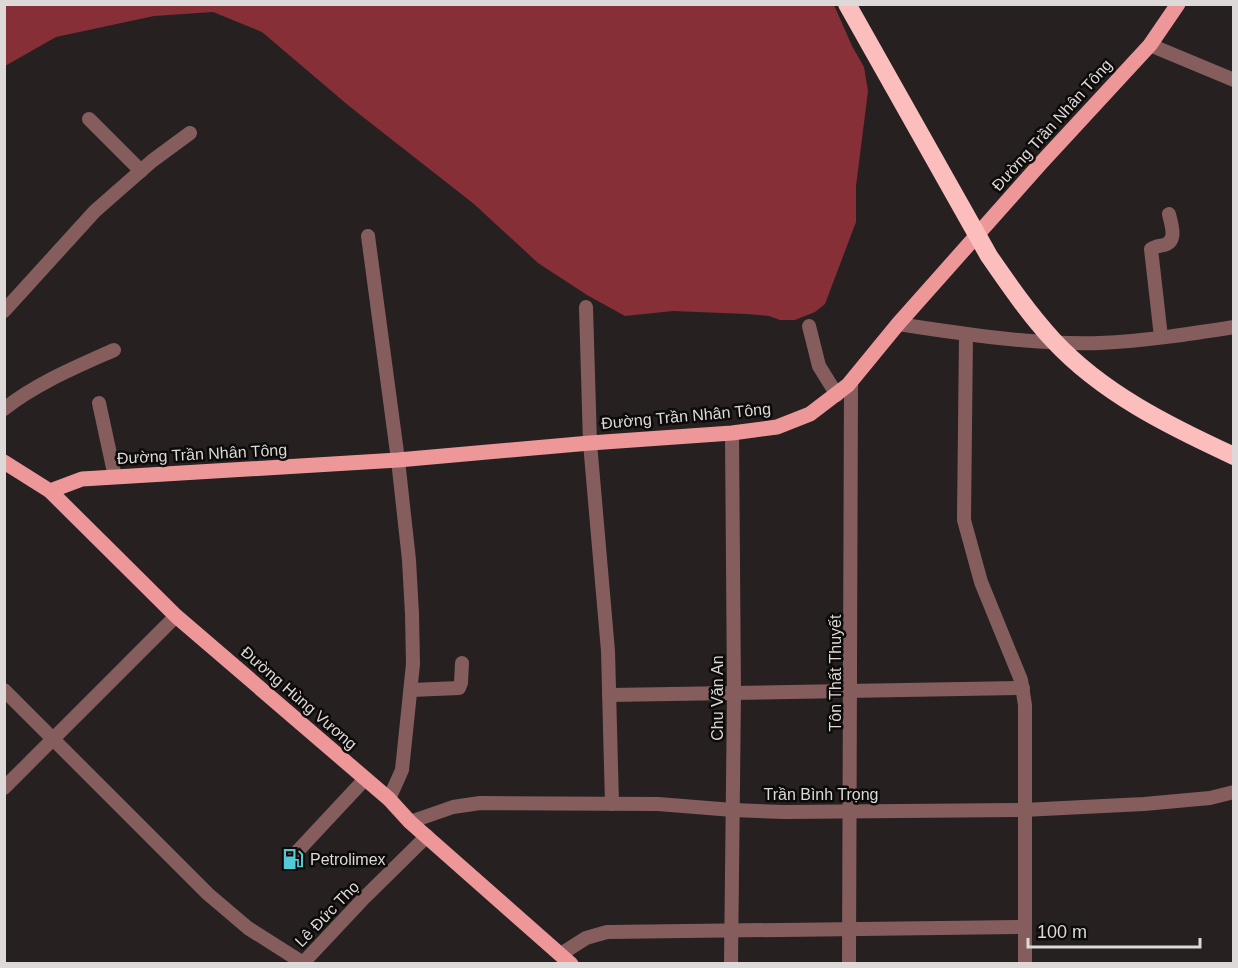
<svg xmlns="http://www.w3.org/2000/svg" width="1238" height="968" font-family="Helvetica,sans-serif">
<rect width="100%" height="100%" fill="#262020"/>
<!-- water -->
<path fill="#872f37" d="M5,4L834,5L852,46L864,67L868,91L856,186V222L825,304L815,312L795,320H780L769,316L747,314L673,311L625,316L587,295L538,263L474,204L349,106L262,32L213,12L154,16L56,37L5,66Z"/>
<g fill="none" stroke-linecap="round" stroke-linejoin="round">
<!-- minor -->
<g stroke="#865d5d" stroke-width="14">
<path d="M1150,45L1234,80"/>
<path d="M89,119L141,171"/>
<path d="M368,236L398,460L409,560L412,614L413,664L402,770L389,799"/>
<path d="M586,307L590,443L608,651L612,804"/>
<path d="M4,311L95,211L152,161L190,133"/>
<path d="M898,324C963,334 1035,345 1100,343C1145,341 1190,334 1234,327"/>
<path d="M809,326L819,366L837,395"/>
<path d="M966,334L964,520L981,582L1021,680L1025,705V964"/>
<path d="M1161,337L1151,249C1155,246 1159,246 1164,245C1178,241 1171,224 1169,214"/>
<path d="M99,403L115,477"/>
<path d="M4,409C37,383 76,367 114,350"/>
<path d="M4,690L208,894L248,928L303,963"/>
<path d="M411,690L459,688L461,683L462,663"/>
<path d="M609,695L1023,688"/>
<path d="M4,788L176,616"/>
<path d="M410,822L453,807L480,803L658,804L733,810L784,812L1023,810L1144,804L1210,798L1234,792"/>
<path d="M294,855L365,779"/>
<path d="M561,954L586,938L607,932L1025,927"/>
<path d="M302,964L364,898L427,836"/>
<path d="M731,964L734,694L732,433"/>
<path d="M849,964L851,382"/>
</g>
<!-- major -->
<g stroke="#ed9799" stroke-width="15">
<path d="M4,462L50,491L176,616L389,799L410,822L571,964"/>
<path d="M50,491L82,479L398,460L590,443L732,433L777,427L810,414L848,385L898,324L1041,163L1150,45L1178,4"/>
</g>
<!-- highway -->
<path stroke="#fcbdbd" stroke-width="18" d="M847,4L989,256C1009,285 1029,314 1053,340C1102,393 1169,426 1234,456"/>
</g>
<!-- icons -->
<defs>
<symbol id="fuel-bare" viewBox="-9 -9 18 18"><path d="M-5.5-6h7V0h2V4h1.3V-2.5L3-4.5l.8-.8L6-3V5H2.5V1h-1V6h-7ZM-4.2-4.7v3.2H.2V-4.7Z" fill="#52cbd9" stroke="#0d0a0a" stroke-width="2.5" paint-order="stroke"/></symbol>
</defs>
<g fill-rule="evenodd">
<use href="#fuel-bare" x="278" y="844" width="30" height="30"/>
</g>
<g text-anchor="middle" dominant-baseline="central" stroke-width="5" stroke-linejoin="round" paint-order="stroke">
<!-- street labels -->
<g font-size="16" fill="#ddd9d9" stroke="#0d0a0a">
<text transform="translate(1052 125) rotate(-48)">Đường Trần Nhân Tông</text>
<text transform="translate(686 416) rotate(-5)">Đường Trần Nhân Tông</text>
<text transform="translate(202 454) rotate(-3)">Đường Trần Nhân Tông</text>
<text transform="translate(835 673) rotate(-90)">Tôn Thất Thuyết</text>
<text transform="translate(299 698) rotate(41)">Đường Hùng Vương</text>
<text transform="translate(717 698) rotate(-90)">Chu Văn An</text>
<text x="821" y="794">Trần Bình Trọng</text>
<text transform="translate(327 914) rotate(-46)">Lê Đức Thọ</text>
</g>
<!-- poi labels -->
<g font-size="16" fill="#ddd9d9" stroke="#0d0a0a" text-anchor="start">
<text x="310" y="859">Petrolimex</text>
</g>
</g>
<!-- border -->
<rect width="1238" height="968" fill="none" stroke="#ddd9d9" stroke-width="12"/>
<!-- scale -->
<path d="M1028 938v9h172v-9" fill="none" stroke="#ddd9d9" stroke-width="3"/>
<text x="1037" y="938" font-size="18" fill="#ddd9d9" stroke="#0d0a0a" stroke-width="4.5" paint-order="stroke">100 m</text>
</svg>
